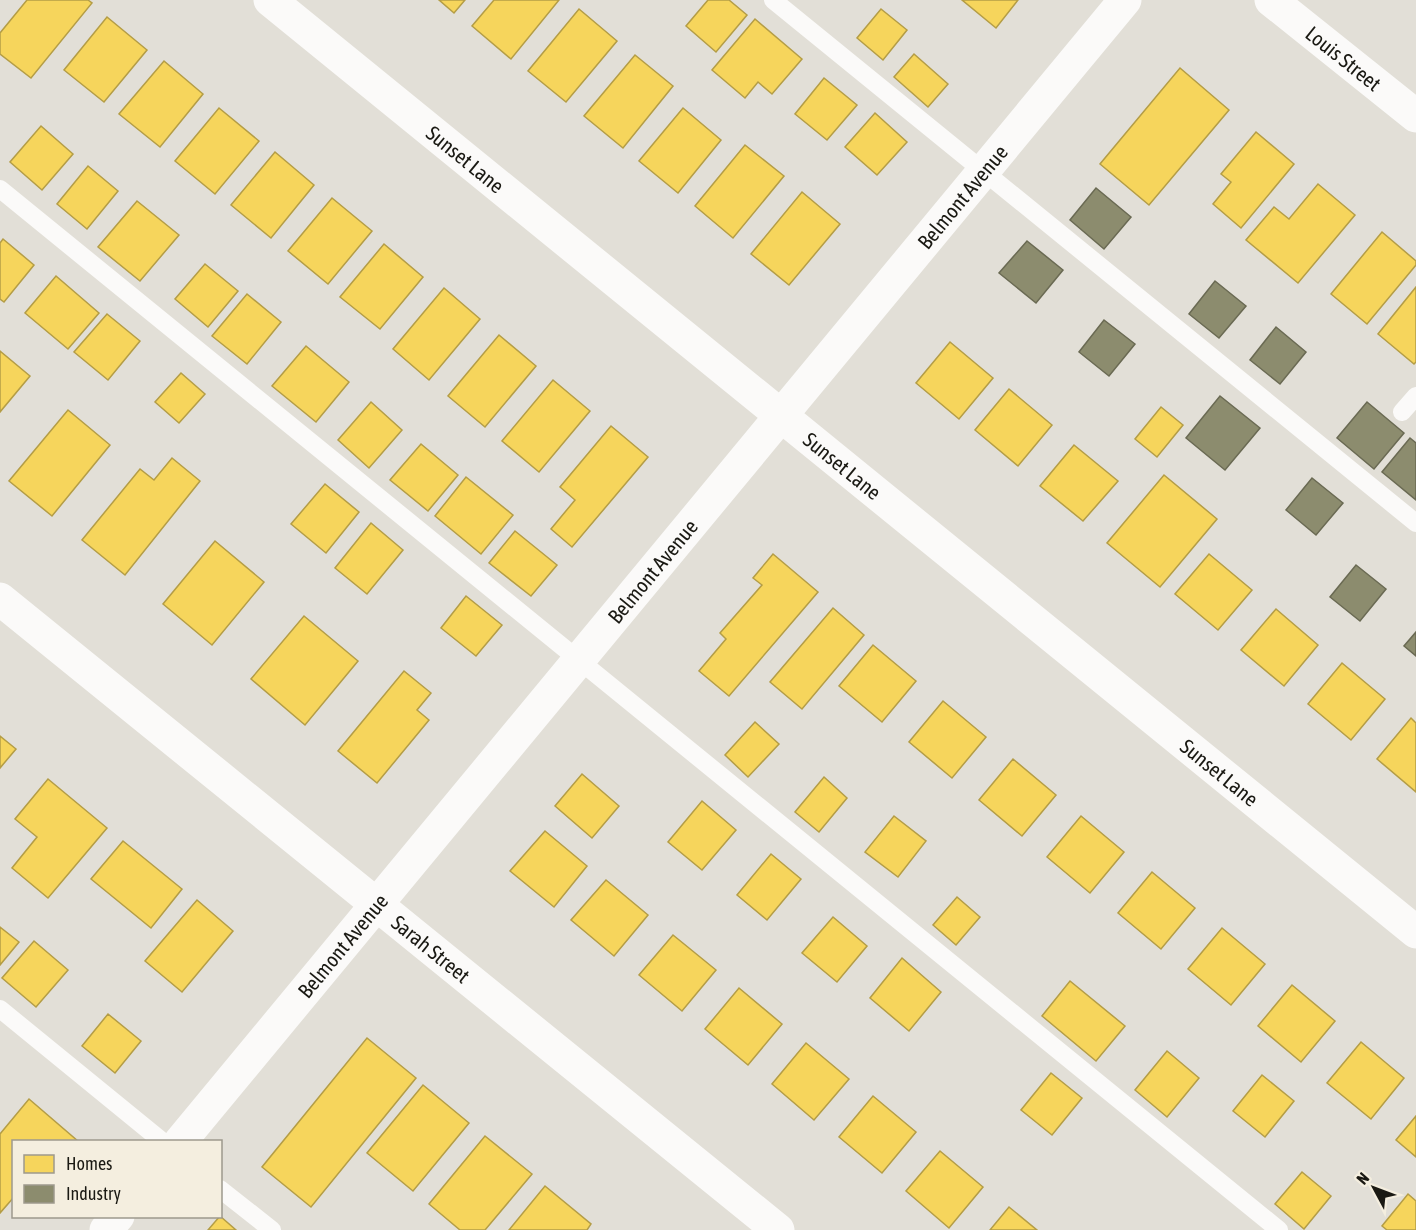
<svg xmlns="http://www.w3.org/2000/svg" width="1416" height="1230" font-family="'Asap Condensed',sans-serif">
<rect width="100%" height="100%" fill="#e2dfd7"/>
<!-- homes -->
<g fill="#f6d55c" stroke="#b49d46" stroke-width="1.5">
<path d="M27,0H88L92,3L31,78L0,54V33Z"/>
<path d="M439,0H465L454,13Z"/>
<path d="M494,0H559L511,59L472,26Z"/>
<path d="M708,0H729L747,15L716,52L686,26Z"/>
<path d="M962,0H1018L996,28Z"/>
<path d="M579,9L617,41L566,102L528,71Z"/>
<path d="M881,9L907,30L883,60L857,38Z"/>
<path d="M107,17L147,50L104,102L64,70Z"/>
<path d="M755,19L802,59L772,94L758,82L745,98L712,70Z"/>
<path d="M914,54L948,84L928,107L894,77Z"/>
<path d="M635,55L673,86L623,148L584,116Z"/>
<path d="M164,61L203,94L160,147L119,114Z"/>
<path d="M1180,68L1229,110L1149,205L1100,164Z"/>
<path d="M824,78L857,105L827,140L795,114Z"/>
<path d="M219,108L259,141L215,194L175,161Z"/>
<path d="M683,108L721,140L678,193L639,161Z"/>
<path d="M875,113L907,142L877,175L845,147Z"/>
<path d="M41,126L73,154L42,190L10,162Z"/>
<path d="M1256,132L1294,164L1241,228L1213,204L1231,182L1221,174Z"/>
<path d="M745,145L784,176L733,238L695,206Z"/>
<path d="M275,152L314,185L271,238L231,205Z"/>
<path d="M88,166L118,191L87,229L57,204Z"/>
<path d="M1318,184L1355,215L1298,283L1246,240L1274,207L1289,219Z"/>
<path d="M802,192L840,224L789,285L751,254Z"/>
<path d="M332,198L372,231L328,284L288,251Z"/>
<path d="M137,201L179,235L140,281L98,247Z"/>
<path d="M1382,232L1416,261V265L1367,324L1331,294Z"/>
<path d="M3,239L34,265L4,302L0,299V243Z"/>
<path d="M384,244L423,277L380,329L340,297Z"/>
<path d="M205,264L238,291L208,327L175,299Z"/>
<path d="M56,276L99,313L68,349L25,313Z"/>
<path d="M1416,287V362L1414,364L1378,334Z"/>
<path d="M444,288L480,319L429,380L393,349Z"/>
<path d="M247,294L281,322L247,364L212,336Z"/>
<path d="M107,314L140,341L108,380L74,352Z"/>
<path d="M499,335L536,366L485,427L448,396Z"/>
<path d="M950,342L993,378L959,419L916,383Z"/>
<path d="M306,346L349,382L316,422L272,386Z"/>
<path d="M0,351L30,376L0,412Z"/>
<path d="M181,373L205,394L179,423L155,402Z"/>
<path d="M553,380L590,411L539,472L502,441Z"/>
<path d="M1009,389L1052,425L1018,466L975,430Z"/>
<path d="M371,402L402,430L369,468L338,440Z"/>
<path d="M1161,407L1183,425L1157,457L1135,439Z"/>
<path d="M68,410L110,445L52,516L9,481Z"/>
<path d="M611,426L648,457L572,547L551,529L575,500L560,487Z"/>
<path d="M421,444L458,475L428,511L390,480Z"/>
<path d="M1074,445L1118,481L1083,521L1040,486Z"/>
<path d="M172,458L200,481L125,575L82,540L140,469L154,480Z"/>
<path d="M1164,475L1217,519L1160,587L1107,543Z"/>
<path d="M466,477L513,515L481,554L435,516Z"/>
<path d="M325,484L359,512L326,553L291,524Z"/>
<path d="M371,523L403,550L367,594L335,568Z"/>
<path d="M515,531L557,565L531,596L489,563Z"/>
<path d="M215,541L264,582L212,645L163,604Z"/>
<path d="M773,554L818,592L729,696L699,671L726,639L720,633L762,585L753,578Z"/>
<path d="M1209,554L1252,590L1218,630L1175,594Z"/>
<path d="M466,596L502,625L476,656L441,628Z"/>
<path d="M833,608L864,635L802,709L770,682Z"/>
<path d="M1276,609L1318,645L1284,686L1241,650Z"/>
<path d="M304,616L358,661L305,725L251,679Z"/>
<path d="M873,645L916,681L882,722L839,686Z"/>
<path d="M1342,663L1385,699L1351,740L1308,704Z"/>
<path d="M404,671L431,693L417,710L429,720L377,783L338,751Z"/>
<path d="M943,701L986,737L952,778L909,742Z"/>
<path d="M1411,718L1416,723V792L1377,759Z"/>
<path d="M755,722L779,744L748,777L725,755Z"/>
<path d="M0,736L16,749L0,768Z"/>
<path d="M1013,759L1056,795L1022,836L979,800Z"/>
<path d="M582,774L619,806L592,838L555,806Z"/>
<path d="M824,777L847,798L819,832L795,812Z"/>
<path d="M48,779L107,828L48,898L12,868L37,837L15,819Z"/>
<path d="M702,801L736,830L702,870L668,842Z"/>
<path d="M894,816L926,841L898,877L865,852Z"/>
<path d="M1081,816L1124,852L1090,893L1047,857Z"/>
<path d="M545,831L587,866L554,907L510,871Z"/>
<path d="M123,841L182,889L151,928L91,879Z"/>
<path d="M771,854L801,879L767,920L737,895Z"/>
<path d="M1152,872L1195,908L1161,949L1118,913Z"/>
<path d="M606,880L648,915L614,956L571,920Z"/>
<path d="M957,897L980,917L956,945L933,925Z"/>
<path d="M197,900L233,931L182,992L145,961Z"/>
<path d="M833,917L867,946L837,982L802,953Z"/>
<path d="M0,927L19,942L0,965Z"/>
<path d="M1222,928L1265,964L1231,1005L1188,969Z"/>
<path d="M673,935L716,970L682,1011L639,975Z"/>
<path d="M34,941L68,970L36,1007L2,978Z"/>
<path d="M902,958L941,992L909,1031L870,998Z"/>
<path d="M1070,981L1125,1026L1096,1061L1042,1016Z"/>
<path d="M1292,985L1335,1021L1301,1062L1258,1026Z"/>
<path d="M739,988L782,1024L748,1065L705,1029Z"/>
<path d="M108,1014L141,1041L115,1073L82,1046Z"/>
<path d="M367,1038L416,1078L311,1207L262,1167Z"/>
<path d="M1361,1042L1404,1078L1371,1119L1327,1083Z"/>
<path d="M806,1043L849,1079L814,1120L772,1084Z"/>
<path d="M1167,1051L1199,1078L1167,1117L1135,1090Z"/>
<path d="M1051,1073L1082,1098L1052,1135L1021,1110Z"/>
<path d="M1262,1075L1294,1101L1265,1137L1233,1111Z"/>
<path d="M423,1085L469,1123L413,1191L367,1153Z"/>
<path d="M873,1096L916,1132L882,1173L839,1137Z"/>
<path d="M29,1099L79,1142H14V1197L0,1213V1134Z"/>
<path d="M1416,1116V1157L1396,1140Z"/>
<path d="M485,1136L532,1174L485,1230H460L429,1204Z"/>
<path d="M940,1151L983,1187L949,1228L906,1191Z"/>
<path d="M1302,1172L1331,1196L1304,1229L1275,1204Z"/>
<path d="M545,1186L591,1224L587,1230H509Z"/>
<path d="M1408,1194L1416,1201V1230H1387L1382,1226Z"/>
<path d="M1009,1207L1037,1230H990Z"/>
<path d="M220,1216L236,1230H208Z"/>
</g>
<!-- industry -->
<g fill="#8c8c6e" stroke="#6a6a53" stroke-width="1.5">
<path d="M1096,188L1131,217L1104,249L1070,220Z"/>
<path d="M1027,241L1063,270L1036,303L999,273Z"/>
<path d="M1215,281L1246,306L1219,338L1189,314Z"/>
<path d="M1104,320L1135,344L1109,376L1079,352Z"/>
<path d="M1276,327L1306,352L1280,384L1250,360Z"/>
<path d="M1220,396L1260,428L1225,470L1186,438Z"/>
<path d="M1367,402L1404,433L1374,469L1337,438Z"/>
<path d="M1410,438L1416,443V500L1382,472Z"/>
<path d="M1312,478L1343,503L1316,535L1286,510Z"/>
<path d="M1356,565L1386,589L1360,621L1330,597Z"/>
<path d="M1416,632V656L1404,646Z"/>
</g>
<g fill="none" stroke-linecap="round" stroke-linejoin="round">
<!-- service -->
<g stroke="#fbfaf9" stroke-width="18">
<path d="M773,0L1416,523"/>
<path d="M0,189L1279,1230"/>
<path d="M1402,412L1416,396"/>
<path d="M0,1009L163,1142"/>
<path d="M220,1189L272,1230"/>
</g>
<!-- minor -->
<g stroke="#fbfaf9" stroke-width="33">
<path id="s1" d="M270,0L1416,932"/>
<path id="s2" d="M1271,0L1416,116"/>
<path id="s3" d="M0,599L778,1230"/>
<path id="s4" d="M180,1142L1125,0"/>
<path d="M106,1230L118,1216"/>
</g>
</g>
<g text-anchor="middle" dominant-baseline="central" stroke-width="6" stroke-linejoin="round" paint-order="stroke">
<!-- street labels -->
<g font-size="21" fill="#1a1913" stroke="#f4eedf">
<text stroke="none"><textPath href="#s2" startOffset="93">Louis Street</textPath></text>
<text stroke="none"><textPath href="#s1" startOffset="252">Sunset Lane</textPath></text>
<text stroke="none"><textPath href="#s4" startOffset="1227">Belmont Avenue</textPath></text>
<text stroke="none"><textPath href="#s1" startOffset="738">Sunset Lane</textPath></text>
<text stroke="none"><textPath href="#s4" startOffset="741">Belmont Avenue</textPath></text>
<text stroke="none"><textPath href="#s1" startOffset="1224">Sunset Lane</textPath></text>
<text stroke="none"><textPath href="#s4" startOffset="255">Belmont Avenue</textPath></text>
<text stroke="none"><textPath href="#s3" startOffset="555">Sarah Street</textPath></text>
</g>
</g>
<!-- legend -->
<rect x="12" y="1140" width="210" height="78" fill="#f4eedf" stroke="#9d998d" stroke-width="1.5"/>
<rect x="24" y="1155" width="30" height="18" fill="#f6d55c" stroke="#9d998d" stroke-width="1.5"/>
<text x="66" y="1170" font-size="18" fill="#1a1913">Homes</text>
<rect x="24" y="1185" width="30" height="18" fill="#8c8c6e" stroke="#9d998d" stroke-width="1.5"/>
<text x="66" y="1200" font-size="18" fill="#1a1913">Industry</text>
<!-- north arrow -->
<g transform="translate(1374 1188) rotate(311)" stroke="#f4eedf" stroke-width="4.5" paint-order="stroke">
<path d="M0-4.5L10 22L0 15L-10 22Z" fill="#1a1913"/>
<text y="-9" font-size="16" font-weight="bold" text-anchor="middle" fill="#1a1913">N</text>
</g>
</svg>
